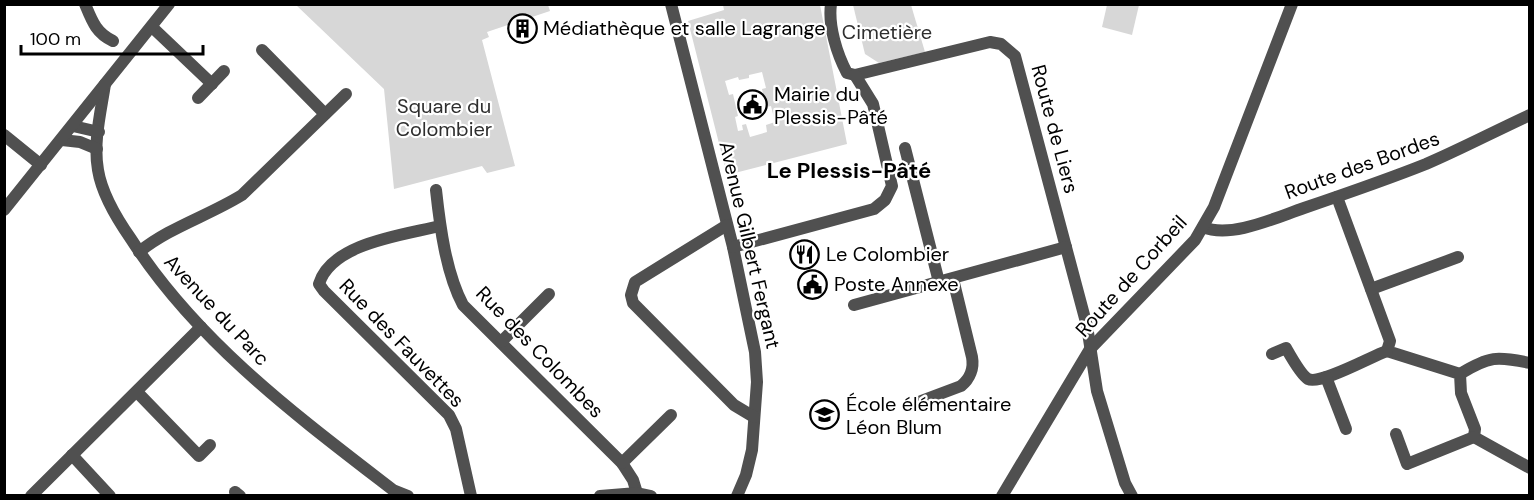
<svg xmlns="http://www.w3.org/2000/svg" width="1534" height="500" font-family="'DM Sans',sans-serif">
<rect width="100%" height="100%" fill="#fff"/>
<!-- green -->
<g fill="#d7d7d7" fill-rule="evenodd">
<path d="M296,5H548L550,11L487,32L489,37L482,40L515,166L487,173L482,166L394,189L384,89Z"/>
<path d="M723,5H820L847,144L727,175L688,21L724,10ZM762,72L766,88L762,89L766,107L771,106L775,122L766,125L767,132L750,137L746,124L742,125L743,130L738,131L735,117L738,116L733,94L729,95L725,81L738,77L739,80L749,78V75Z"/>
<path d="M853,5H911L925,52L879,63L865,54Z"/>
<path d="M1107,5H1139L1132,35L1102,27Z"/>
</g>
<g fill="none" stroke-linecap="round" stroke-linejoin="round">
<!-- minor -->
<g stroke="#505050" stroke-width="12">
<path d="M85,4C92,21 96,33 113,41"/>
<path d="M671,4L733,247L755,352L757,382L752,450L746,475L737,496"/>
<path d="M831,4C828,26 837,54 847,73L855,75L990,42L1001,44L1015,56L1087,326L1097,391L1125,483L1132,496"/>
<path d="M152,27L212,84"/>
<path d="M262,50L325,114"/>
<path d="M105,84C101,111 93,142 98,170C102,195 117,219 131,239C197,342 297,416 393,490L408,496"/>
<path d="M198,98L224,71"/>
<path d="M73,126L99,132"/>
<path d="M4,135L41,165"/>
<path d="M62,140L80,142L97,149"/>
<path d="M905,148L939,282"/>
<path d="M436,190C440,227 446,273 463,305L622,463L633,480L637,493"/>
<path d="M1337,197L1390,341L1387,351L1460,374L1461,393L1475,429L1474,437L1530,468"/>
<path d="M4,210L169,4"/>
<path d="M727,225L635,282L631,295L633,303L734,405L754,417"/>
<path d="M440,226C404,235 331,243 319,284L324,291L449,415L456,429L471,496"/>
<path d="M1203,227C1231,239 1277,217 1304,208C1345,194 1386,180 1426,164C1461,149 1495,131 1530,115"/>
<path d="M733,247L874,209L885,200L892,186L873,104L855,75"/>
<path d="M139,252C170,227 208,216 242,195L346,94"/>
<path d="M1371,289L1458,257"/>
<path d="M854,305L1066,247"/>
<path d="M501,342L549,294"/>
<path d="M1272,354L1286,348C1290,355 1301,375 1308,379C1321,385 1372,356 1387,351"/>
<path d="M1460,374C1489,356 1497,356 1530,363"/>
<path d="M1326,377L1346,429"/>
<path d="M137,392L199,456L210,445"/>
<path d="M921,401L961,386C970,379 974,368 972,357L953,279"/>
<path d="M1396,434L1407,464L1474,437"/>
<path d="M72,455L110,496"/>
<path d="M622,463L671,415"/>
<path d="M235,492L240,496"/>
<path d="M31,496L201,327"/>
<path d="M600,496L637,493L651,496"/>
</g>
<!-- tertiary -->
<path stroke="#505050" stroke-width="12" d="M1002,496L1090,349L1195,240L1214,207L1292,4"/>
</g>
<!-- icons -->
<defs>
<symbol id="building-ring" viewBox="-11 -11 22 22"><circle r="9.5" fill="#fff" stroke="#000" stroke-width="1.5"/><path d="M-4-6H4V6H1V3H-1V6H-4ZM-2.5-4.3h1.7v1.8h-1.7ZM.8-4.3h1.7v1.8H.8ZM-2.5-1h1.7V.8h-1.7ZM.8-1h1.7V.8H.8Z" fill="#000"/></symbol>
<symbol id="civic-ring" viewBox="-11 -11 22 22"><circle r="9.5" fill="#fff" stroke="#000" stroke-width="1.5"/><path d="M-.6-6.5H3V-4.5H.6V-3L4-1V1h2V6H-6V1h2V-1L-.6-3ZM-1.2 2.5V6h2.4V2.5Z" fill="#000"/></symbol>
<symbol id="restaurant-ring" viewBox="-11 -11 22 22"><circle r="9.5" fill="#fff" stroke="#000" stroke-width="1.5"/><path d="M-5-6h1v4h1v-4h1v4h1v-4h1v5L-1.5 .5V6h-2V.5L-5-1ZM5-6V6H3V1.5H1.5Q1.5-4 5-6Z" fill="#000"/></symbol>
<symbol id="school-ring" viewBox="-11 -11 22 22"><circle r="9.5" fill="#fff" stroke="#000" stroke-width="1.5"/><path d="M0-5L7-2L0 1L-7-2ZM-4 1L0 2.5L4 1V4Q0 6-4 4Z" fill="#000"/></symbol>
</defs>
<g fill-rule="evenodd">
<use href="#building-ring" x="506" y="12" width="33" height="33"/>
<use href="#civic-ring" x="736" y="88" width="33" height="33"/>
<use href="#restaurant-ring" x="788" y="238" width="33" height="33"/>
<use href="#civic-ring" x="796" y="268" width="33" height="33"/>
<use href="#school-ring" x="808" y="398" width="33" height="33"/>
</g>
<g text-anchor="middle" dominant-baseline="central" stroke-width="4.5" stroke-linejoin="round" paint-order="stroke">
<!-- poi labels -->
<g font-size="20" fill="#000" stroke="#fff" text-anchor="start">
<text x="543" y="28">Médiathèque et salle Lagrange</text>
<text x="774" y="94">Mairie du<tspan x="774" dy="23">Plessis-Pâté</tspan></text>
<text x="826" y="254">Le Colombier</text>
<text x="834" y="284">Poste Annexe</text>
<text x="846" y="404">École élémentaire<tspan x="846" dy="23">Léon Blum</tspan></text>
</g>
<!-- park labels -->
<g font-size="20" fill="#2e2e2e" stroke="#fff">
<text x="887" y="32">Cimetière</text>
<text x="444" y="106">Square du<tspan x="444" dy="23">Colombier</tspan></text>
</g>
<!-- street labels -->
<g font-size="20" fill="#000" stroke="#fff">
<text transform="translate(1055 129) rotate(75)">Route de Liers</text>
<text transform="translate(1362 165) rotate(-20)">Route des Bordes</text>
<text transform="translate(750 245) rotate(77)">Avenue Gilbert Fergant</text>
<text transform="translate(1131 276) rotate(-48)">Route de Corbeil</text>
<text transform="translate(217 310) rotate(47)">Avenue du Parc</text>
<text transform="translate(402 343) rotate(46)">Rue des Fauvettes</text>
<text transform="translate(540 352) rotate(46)">Rue des Colombes</text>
</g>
<!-- quarter labels -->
<g font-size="22" font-weight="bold" fill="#000" stroke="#fff">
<text x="849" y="170">Le Plessis-Pâté</text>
</g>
</g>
<!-- border -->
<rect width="1534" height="500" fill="none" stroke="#000000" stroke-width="12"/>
<!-- scale -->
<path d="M21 45v9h182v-9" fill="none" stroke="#000000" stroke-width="3"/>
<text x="30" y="45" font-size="18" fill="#000000" stroke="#ffffff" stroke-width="4.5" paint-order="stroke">100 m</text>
</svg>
